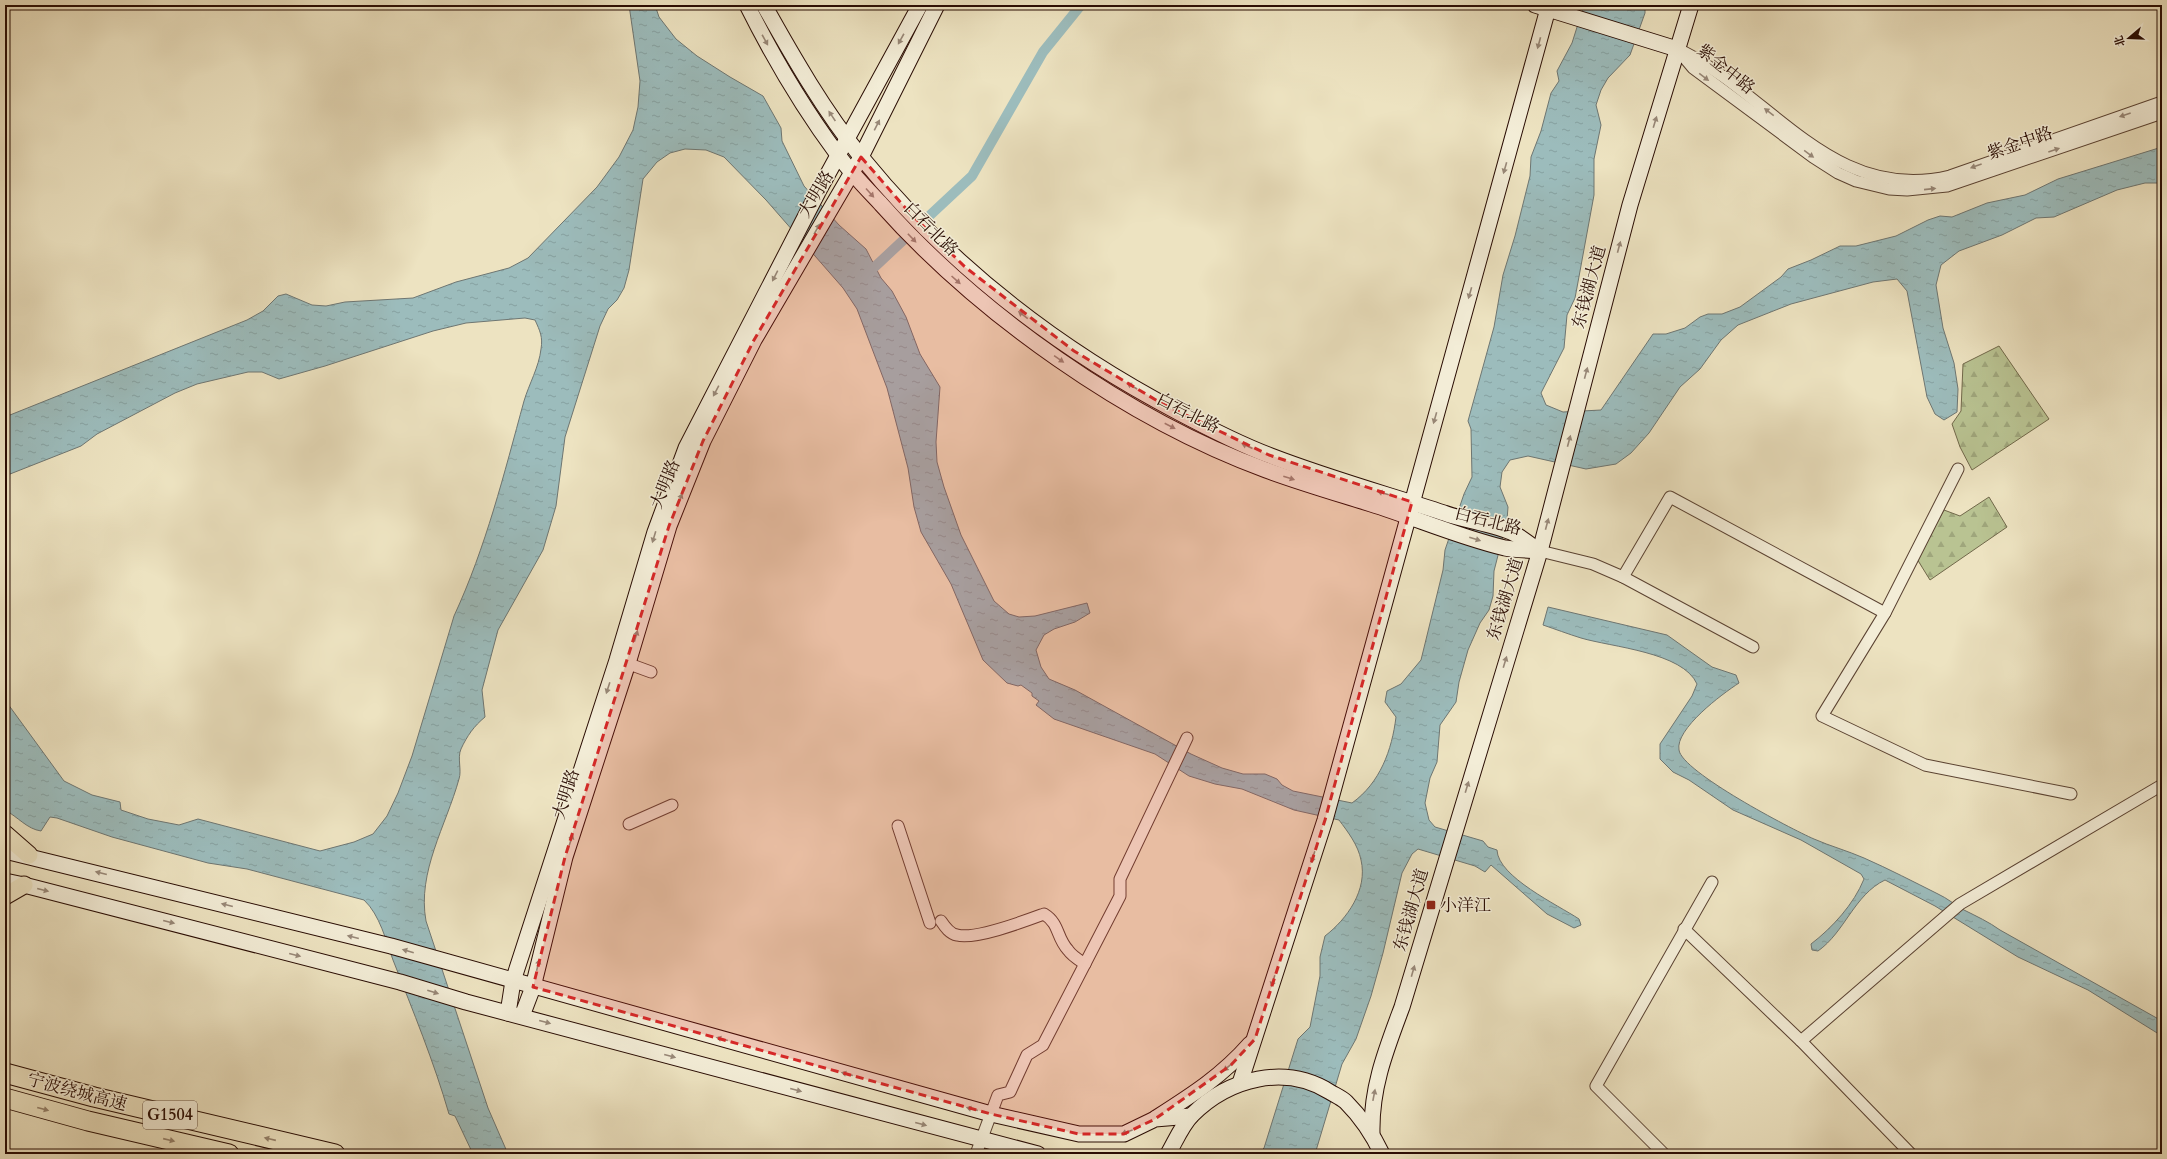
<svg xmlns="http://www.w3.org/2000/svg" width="2167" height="1159" font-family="Cardo,'Noto Serif SC',serif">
<defs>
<pattern id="forest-firs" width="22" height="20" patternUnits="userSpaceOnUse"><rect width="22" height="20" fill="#b9c392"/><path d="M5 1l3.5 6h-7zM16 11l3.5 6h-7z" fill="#9fa67c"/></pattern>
<pattern id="water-ripples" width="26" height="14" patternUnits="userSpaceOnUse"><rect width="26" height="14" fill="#9cbcbc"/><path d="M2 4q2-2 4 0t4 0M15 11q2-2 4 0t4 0" fill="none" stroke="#86a0a0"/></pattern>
</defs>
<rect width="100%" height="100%" fill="#ede3c1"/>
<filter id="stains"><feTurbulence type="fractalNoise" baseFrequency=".005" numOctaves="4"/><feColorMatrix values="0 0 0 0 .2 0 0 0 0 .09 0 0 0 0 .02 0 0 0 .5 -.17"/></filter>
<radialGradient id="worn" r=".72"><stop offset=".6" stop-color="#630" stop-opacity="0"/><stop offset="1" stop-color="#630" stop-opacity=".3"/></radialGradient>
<!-- forest -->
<g fill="url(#forest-firs)" stroke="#71684a">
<path d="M1999,346L2049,419L1972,470L1960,447L1952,424L1961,411L1963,364Z"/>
<path d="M1989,497L2007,527L1930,580L1917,559L1944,510L1960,516Z"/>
</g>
<!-- water -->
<g fill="url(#water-ripples)" stroke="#6e7672">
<path d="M629,5H655L659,17L676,39L697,56L730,77L763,96L781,128L782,141L804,186L839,225L866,249L881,278L892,291L906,317L920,354L940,387L936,442L937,462L944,487L961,535L994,601L1009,614L1019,617L1035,616L1087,603L1090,613L1075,622L1054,629L1044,635L1036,650L1041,667L1049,679L1075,690L1191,754L1222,768L1243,774H1265L1277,779L1282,785L1293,791L1352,803C1380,783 1392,750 1396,717L1385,702L1387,691L1401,684L1421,660L1443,570L1445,550L1464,494L1472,477L1471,429L1468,421L1494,327L1503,275L1515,236L1530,176L1531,157L1541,131L1551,93L1559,81L1557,71L1572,43L1584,5H1645V13L1630,55L1608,78L1601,90L1596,105L1601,125L1594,159V195L1578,282L1575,298L1567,315L1564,348L1541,393L1546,405L1563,412L1601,410L1653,334H1666L1685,328L1700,317L1708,314H1722L1740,307L1781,277L1788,269L1811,260L1840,246H1856L1896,236L1928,220L1940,216L1952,217L1987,203L2025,195L2058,179L2162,147V183H2145L2117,190L2054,217L2036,218L2002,235L1959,251L1941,265L1936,285L1943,328L1954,363L1958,389L1957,412L1944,420L1935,414L1927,397L1907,291L1897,279L1873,282L1791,304L1738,325L1721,340L1700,369L1680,387L1649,433L1631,453L1616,464L1586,469L1528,456L1510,460L1502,472L1500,487L1508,507L1507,520L1494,571L1493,596L1489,610L1480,623L1468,650L1459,682L1456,702L1440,725L1437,762L1430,778L1425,803L1429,820L1435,827L1483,841L1488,847L1497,850C1498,877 1558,905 1579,919L1581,925L1574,928L1547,914L1491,865L1485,872L1475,866L1418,849L1412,854L1402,873L1383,953L1371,996L1356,1039L1342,1064L1315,1154H1258L1264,1148L1298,1039L1310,1027L1320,976V957L1325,936C1347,919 1368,890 1361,860C1358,845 1348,832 1339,820L1294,810L1242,789L1215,784L1189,776L1155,754L1054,719L1036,705L1039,701L1032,696V693L1021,685L1018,686L1007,683L983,660L951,584L921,532L914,507L908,468L887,388L857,309L843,288L766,200L724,157L706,150L685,149L670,153L657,162L643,179L629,270L624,288L617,300L608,309L600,326L565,437L556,506L543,550L498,630L482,690L485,717C474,726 467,736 461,749C457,758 462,770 459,779C446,826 417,872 426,921L488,1108L508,1154H473L455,1116L449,1114C434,1062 413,1011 393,960C386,941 380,915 364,900L247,869L208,863L112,837L57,818L50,817L41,831C27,829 18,817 5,810V700L64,781L92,795L120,802L121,810L148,819L179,825L198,819L320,851L354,842L373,834L387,816L398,793L412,756L454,616C486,547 504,474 524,401C529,384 539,367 541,349C543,337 540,331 535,320L525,318L466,323L433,331L325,366L279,379L262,372H248L197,384L175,393L97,434L81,446L5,476V417L247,320L263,311L278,296L286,294L312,305L326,306L345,302L413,298L456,282L509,268L528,258L597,187L619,157L633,130L638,107L640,81Z"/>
<path d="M1548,607L1667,635L1712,667L1736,675L1739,683C1722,694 1675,729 1679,750C1682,772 1791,829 1814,839C1830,846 1848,851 1864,858C1889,869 1914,882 1938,894C1947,898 1955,905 1964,910C1976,916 1989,922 2000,930L2162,1021V1036L2088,990L2018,957L1935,906L1885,880C1854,895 1845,932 1818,951L1812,950L1811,944C1832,928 1854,904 1864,879L1861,874L1801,840L1733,810L1689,780L1673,772L1660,759V744L1692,696L1697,684C1683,652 1611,647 1581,638C1568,634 1555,629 1543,625Z"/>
</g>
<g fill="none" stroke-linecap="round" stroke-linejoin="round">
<!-- canal -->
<path stroke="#9cbcbc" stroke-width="10" d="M866,275L972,176L1043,52L1081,5"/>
<defs>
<g id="street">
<path d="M1677,49L1693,68L1813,157L1838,173L1856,181L1889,189L1907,190L1947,186L2162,113"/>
<path d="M1682,51C1773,97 1834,204 1950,176L2162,102"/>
<path d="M1958,469L1885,613L1822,716L1925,765L2071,794"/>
<path d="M1540,551L1593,564L1623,577L1753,647"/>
<path d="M1623,577L1670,497L1885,613"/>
<path d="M621,661L651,672"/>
<path d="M629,824L672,805"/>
<path d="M898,826L930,923"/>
<path d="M941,921C945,927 950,934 957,935C975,940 1025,921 1044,914C1060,924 1056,937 1068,950C1072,956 1079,960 1085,964"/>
<path d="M1684,929L1801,1041L1911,1154"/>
<path d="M1801,1041L1960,904L2162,785"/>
<path d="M976,1154L998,1095L1010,1092L1027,1055L1043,1045L1120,896V879L1187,738"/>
<path d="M1664,1154L1596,1086L1712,882"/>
</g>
<g id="secondary">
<path d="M747,5C773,57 803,108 838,155C851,173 866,188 881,204C979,314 1127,419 1266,470C1301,483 1336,493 1371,504C1416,518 1459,537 1505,548C1516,550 1528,550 1540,551"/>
<path d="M764,5C793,57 824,111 862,158C949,265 1056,348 1178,412C1208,428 1239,444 1271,456C1328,478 1386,494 1444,513C1465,521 1496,524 1515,534C1523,539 1531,545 1539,551"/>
<path d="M1535,5L1677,49"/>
<path d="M5,851L391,946L991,1114L1079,1134H1124L1155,1119L1191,1116"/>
<path d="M5,881L24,885L400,982L466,1002L1038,1154"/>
<path d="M508,1013L513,981L617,660L655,532L686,448L818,192L920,5"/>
<path d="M522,1016L533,987L565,857L628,663L669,526L703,441L754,340L861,157L937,5"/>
<path d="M1240,1083L1325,820L1549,5"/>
<path d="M1156,1118C1192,1095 1222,1076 1250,1044"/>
<path d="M1372,1133C1371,1087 1386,1050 1402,1007L1540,551L1630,205L1691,5"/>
<path d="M1168,1154C1175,1142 1182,1125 1192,1115C1229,1078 1285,1064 1330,1092C1335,1095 1342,1098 1346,1102C1361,1117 1373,1135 1382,1154"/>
</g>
<g id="primary">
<path d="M5,834L29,855"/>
<path d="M5,896L24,885"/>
</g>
<g id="highway">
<path d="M5,1073L94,1097L335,1154"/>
<path d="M5,1098L88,1121L229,1154"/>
</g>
</defs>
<!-- street casing -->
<use href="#street" stroke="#5a4232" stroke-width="13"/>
<!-- secondary casing -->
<use href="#secondary" stroke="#290c03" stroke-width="17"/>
<!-- primary casing -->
<use href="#primary" stroke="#290c03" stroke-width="19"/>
<!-- highway casing -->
<use href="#highway" stroke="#290c03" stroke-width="21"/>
<!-- street -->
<use href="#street" stroke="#f3edd7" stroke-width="11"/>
<!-- secondary -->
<use href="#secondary" stroke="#f3edd7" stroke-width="15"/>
<!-- primary -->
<use href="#primary" stroke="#ede3c1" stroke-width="17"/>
<!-- highway -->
<use href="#highway" stroke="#ede3c1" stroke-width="19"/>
</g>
<!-- one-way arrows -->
<defs><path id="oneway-solid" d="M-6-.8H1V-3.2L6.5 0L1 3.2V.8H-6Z"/></defs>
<g fill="#988878">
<use href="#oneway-solid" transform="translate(901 39) rotate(119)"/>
<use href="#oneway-solid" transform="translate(765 40) rotate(61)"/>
<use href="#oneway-solid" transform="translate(1539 43) rotate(105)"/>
<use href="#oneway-solid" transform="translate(1704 77) rotate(37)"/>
<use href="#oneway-solid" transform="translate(1769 112) rotate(-142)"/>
<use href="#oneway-solid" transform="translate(2125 115) rotate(161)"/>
<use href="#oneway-solid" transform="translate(832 116) rotate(-124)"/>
<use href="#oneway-solid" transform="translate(1655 122) rotate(-73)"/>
<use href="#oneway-solid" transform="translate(877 125) rotate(-63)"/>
<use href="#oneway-solid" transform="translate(2054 150) rotate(-19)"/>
<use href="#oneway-solid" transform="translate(1809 154) rotate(36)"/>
<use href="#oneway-solid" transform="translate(1976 166) rotate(160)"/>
<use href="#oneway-solid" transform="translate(1505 168) rotate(106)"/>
<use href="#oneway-solid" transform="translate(1930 189) rotate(-6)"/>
<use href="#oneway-solid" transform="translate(870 193) rotate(48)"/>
<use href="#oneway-solid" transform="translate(817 229) rotate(-60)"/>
<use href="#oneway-solid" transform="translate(912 238) rotate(46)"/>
<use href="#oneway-solid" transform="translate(1619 247) rotate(-75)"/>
<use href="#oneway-solid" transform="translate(775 276) rotate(117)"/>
<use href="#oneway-solid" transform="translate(956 280) rotate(42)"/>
<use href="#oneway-solid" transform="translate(1470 293) rotate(106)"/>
<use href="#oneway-solid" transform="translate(1023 315) rotate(-142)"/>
<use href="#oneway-solid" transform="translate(1059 359) rotate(35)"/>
<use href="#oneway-solid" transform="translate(1586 373) rotate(-75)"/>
<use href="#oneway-solid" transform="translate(1132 386) rotate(-150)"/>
<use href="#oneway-solid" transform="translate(716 391) rotate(118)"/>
<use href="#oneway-solid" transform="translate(1435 418) rotate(106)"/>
<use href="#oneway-solid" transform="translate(1170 426) rotate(27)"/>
<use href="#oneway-solid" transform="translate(1569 441) rotate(-75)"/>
<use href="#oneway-solid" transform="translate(1247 446) rotate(-156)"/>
<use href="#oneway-solid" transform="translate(1289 478) rotate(18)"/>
<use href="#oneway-solid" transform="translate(1383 493) rotate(-163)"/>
<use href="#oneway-solid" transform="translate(680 499) rotate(-68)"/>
<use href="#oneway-solid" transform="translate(1547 524) rotate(-75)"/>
<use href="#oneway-solid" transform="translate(654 537) rotate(107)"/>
<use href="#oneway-solid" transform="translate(1475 539) rotate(17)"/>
<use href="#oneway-solid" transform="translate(636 636) rotate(-74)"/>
<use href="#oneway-solid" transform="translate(1505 662) rotate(-73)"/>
<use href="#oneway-solid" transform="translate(608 688) rotate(108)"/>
<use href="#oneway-solid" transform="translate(1467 787) rotate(-73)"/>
<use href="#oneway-solid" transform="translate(571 840) rotate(-72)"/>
<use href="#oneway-solid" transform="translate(1313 857) rotate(108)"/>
<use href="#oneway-solid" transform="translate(101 873) rotate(-166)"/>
<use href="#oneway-solid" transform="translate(43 890) rotate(14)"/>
<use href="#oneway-solid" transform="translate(227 905) rotate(-166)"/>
<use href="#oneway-solid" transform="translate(169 922) rotate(14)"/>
<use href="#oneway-solid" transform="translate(353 937) rotate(-166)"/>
<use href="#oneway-solid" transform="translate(408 951) rotate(-164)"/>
<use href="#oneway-solid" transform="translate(295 955) rotate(14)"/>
<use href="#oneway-solid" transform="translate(538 965) rotate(-76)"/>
<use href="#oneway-solid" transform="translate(1413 971) rotate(-74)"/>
<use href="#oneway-solid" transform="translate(1273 981) rotate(108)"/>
<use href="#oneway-solid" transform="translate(433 992) rotate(17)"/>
<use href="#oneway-solid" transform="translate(545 1022) rotate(15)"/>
<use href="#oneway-solid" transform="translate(722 1039) rotate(-165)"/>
<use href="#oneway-solid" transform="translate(670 1056) rotate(15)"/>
<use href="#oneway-solid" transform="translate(1228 1067) rotate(139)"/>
<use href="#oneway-solid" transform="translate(847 1074) rotate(-165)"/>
<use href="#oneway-solid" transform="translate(796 1090) rotate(15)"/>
<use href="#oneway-solid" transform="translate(1374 1095) rotate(-79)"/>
<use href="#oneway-solid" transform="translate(972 1109) rotate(-165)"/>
<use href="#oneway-solid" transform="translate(921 1124) rotate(15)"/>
<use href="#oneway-solid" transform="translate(1127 1132) rotate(160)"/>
</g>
<g fill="#95826c">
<use href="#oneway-solid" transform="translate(43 1109) rotate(15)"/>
<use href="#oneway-solid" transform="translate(270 1139) rotate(-167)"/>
<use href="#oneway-solid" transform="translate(169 1140) rotate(13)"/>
</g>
<!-- marked area -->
<path fill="#d62828" fill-opacity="0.2" stroke="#d62828" stroke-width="3" stroke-dasharray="8 5" stroke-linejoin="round" d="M861,157L909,212L965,267L1074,351L1161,403L1269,455L1412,502L1325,820L1255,1039L1231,1065L1155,1119L1124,1134H1079L991,1114L533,987L565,857L669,526L703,441L754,340Z"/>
<!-- markers -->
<rect fill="#8f2418" stroke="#f3edd7" stroke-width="1.5" x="1426" y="900" width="10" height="10" rx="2"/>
<g text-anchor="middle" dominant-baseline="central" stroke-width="3" stroke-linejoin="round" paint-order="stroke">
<!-- shield labels -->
<rect fill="#f3edd7" stroke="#665043" stroke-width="1" x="143" y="1101" width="54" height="28" rx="3"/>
<g font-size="16" font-weight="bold" fill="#290c03">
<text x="170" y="1115">G1504</text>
</g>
<!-- street labels -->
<g font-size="17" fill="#290c03" stroke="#f3edd7">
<text transform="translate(1726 69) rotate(39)">紫金中路</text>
<text transform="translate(2020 143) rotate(-19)">紫金中路</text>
<text transform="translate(816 194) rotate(-59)">大明路</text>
<text transform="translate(931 229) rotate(45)">白石北路</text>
<text transform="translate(1589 287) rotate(-75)">东钱湖大道</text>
<text transform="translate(1188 413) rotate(27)">白石北路</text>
<text transform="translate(665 484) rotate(-68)">大明路</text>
<text transform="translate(1488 521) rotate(14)">白石北路</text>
<text transform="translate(1505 599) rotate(-73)">东钱湖大道</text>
<text transform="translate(566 794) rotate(-72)">大明路</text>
<text transform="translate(1411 910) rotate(-74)">东钱湖大道</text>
<text transform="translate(77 1092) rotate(15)">宁波绕城高速</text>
</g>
<!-- poi labels -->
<g font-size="17" fill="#290c03" stroke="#f3edd7" text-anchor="start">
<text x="1440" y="905">小洋江</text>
</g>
</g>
<!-- margin -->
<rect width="2167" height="1159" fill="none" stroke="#ede3c1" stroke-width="20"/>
<rect x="6" y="6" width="2155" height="1147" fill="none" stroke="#290c03" stroke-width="2"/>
<rect x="10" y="10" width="2147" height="1139" fill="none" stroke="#290c03"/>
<!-- north arrow -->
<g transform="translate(2129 38) rotate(251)" stroke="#f3edd7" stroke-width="3" paint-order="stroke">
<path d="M0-3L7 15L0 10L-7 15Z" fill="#290c03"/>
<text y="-6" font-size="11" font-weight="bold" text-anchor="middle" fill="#290c03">北</text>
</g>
<rect width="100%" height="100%" filter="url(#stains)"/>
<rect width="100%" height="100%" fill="url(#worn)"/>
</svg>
